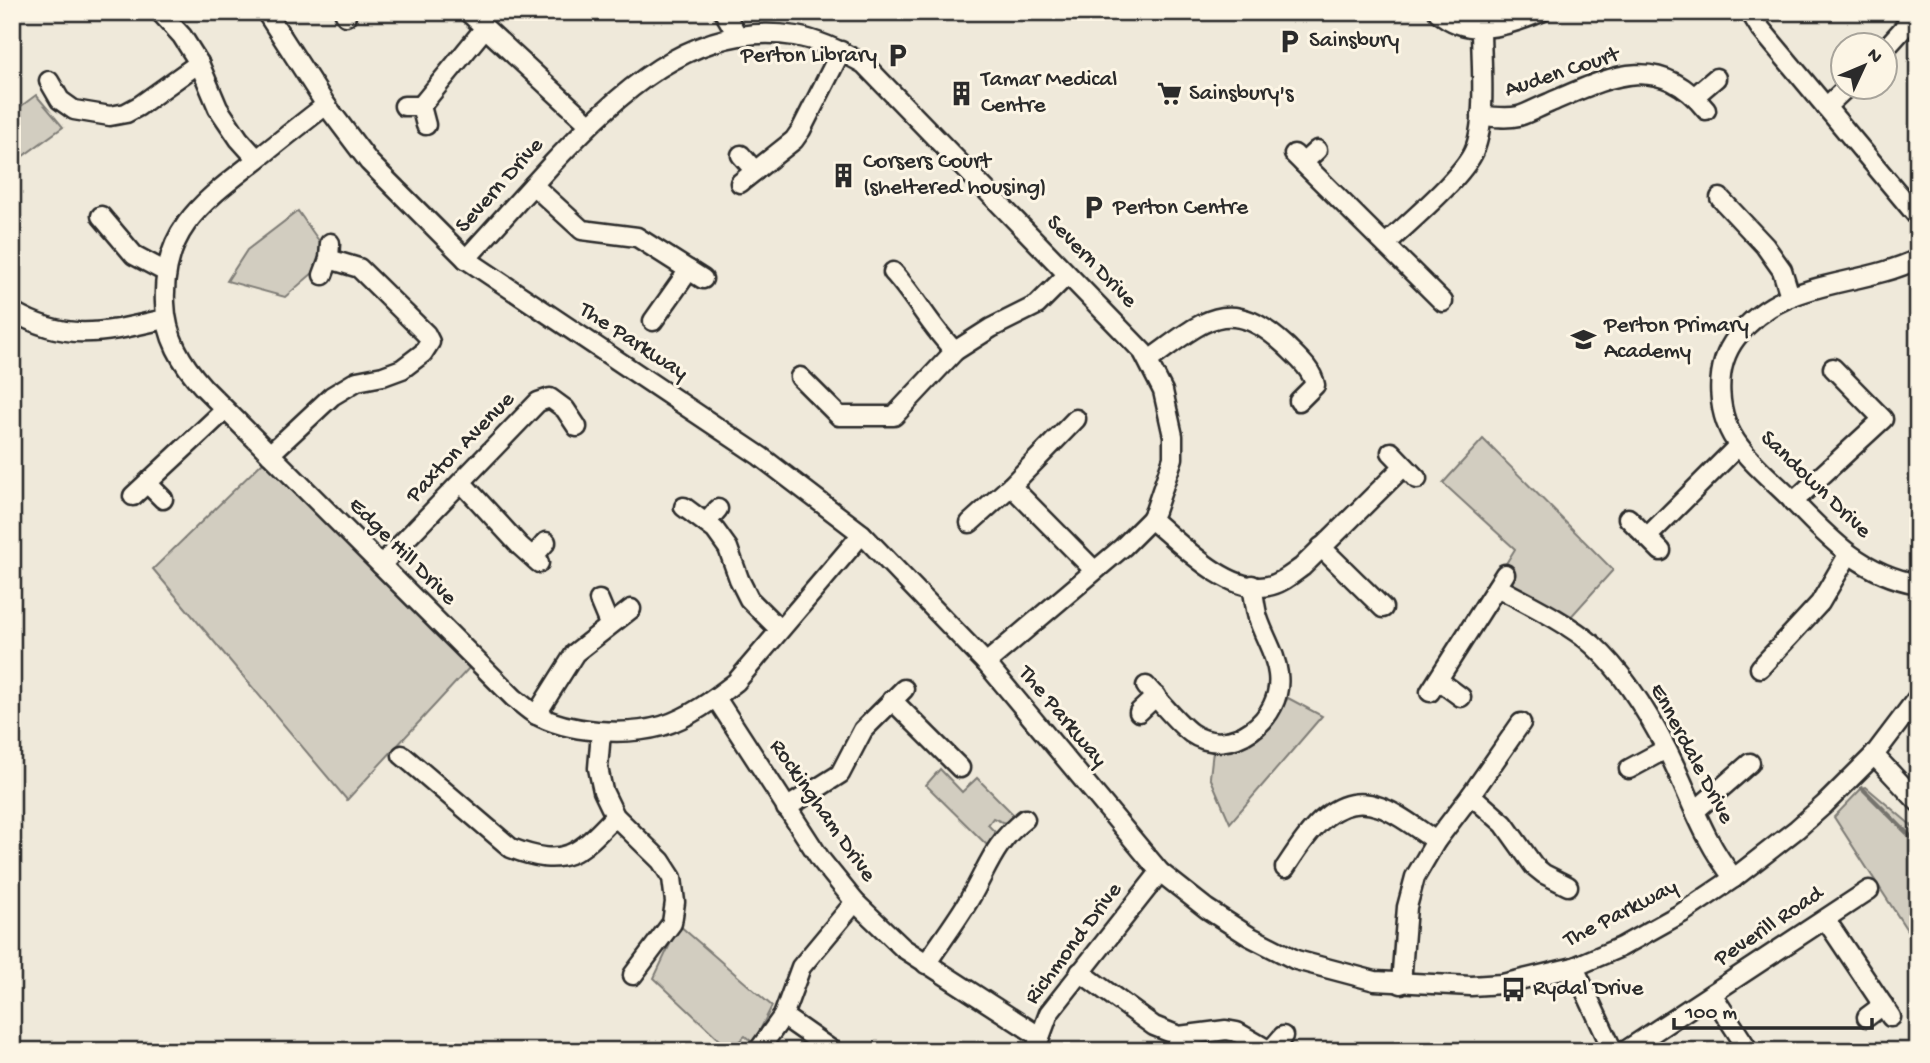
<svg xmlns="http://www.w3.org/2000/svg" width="1930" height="1063" font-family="'Gochi Hand',sans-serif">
<rect width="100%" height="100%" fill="#efe9da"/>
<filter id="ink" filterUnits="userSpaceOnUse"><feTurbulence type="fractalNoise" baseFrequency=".0143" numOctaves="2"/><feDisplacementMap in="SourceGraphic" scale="14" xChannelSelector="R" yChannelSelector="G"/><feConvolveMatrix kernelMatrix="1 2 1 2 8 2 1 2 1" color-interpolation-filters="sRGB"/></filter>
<g filter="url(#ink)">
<!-- green -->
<g fill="#d2cdc0" stroke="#7e7c76" stroke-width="2">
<path d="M36,95L63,127L12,164V113Z"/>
<path d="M298,211L324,248L313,273L285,297L227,281L247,250Z"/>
<path d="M1483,439L1613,570L1568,620L1510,582L1502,570L1515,549L1443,483Z"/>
<path d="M265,460L470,667L347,800L153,569Z"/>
<path d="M1288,698L1322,716L1230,823L1210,777L1213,751C1259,738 1261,738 1288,698Z"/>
<path d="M940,769L962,792L977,778L1015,816L1008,823L1002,822L993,818L988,825L995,832L997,839L989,847L926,785Z"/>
<path d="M1866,787L1918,831V947L1834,817L1862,788Z"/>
<path d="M679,925L772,1006L757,1036L752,1042L745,1036L736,1044L723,1043L654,978Z"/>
</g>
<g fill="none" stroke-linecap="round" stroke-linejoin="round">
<!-- stream -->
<path stroke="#75736d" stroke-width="4.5" d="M1862,788L1918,844"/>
<defs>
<g id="minor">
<path d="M160,12L182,36L199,63L218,108L239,139L257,159"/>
<path d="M266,12L326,105L369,162L466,259L760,456L862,534L986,663L1160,872L1207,909L1249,936L1296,960L1375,981L1471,986L1502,984L1574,967L1621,947L1682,913L1734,878L1797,829L1825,804L1874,755L1918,697"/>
<path d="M344,12L346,16"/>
<path d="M468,12L589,124"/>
<path d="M724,12L737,35"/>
<path d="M1438,12C1470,39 1507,26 1541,12"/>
<path d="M1750,12L1760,28L1918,217"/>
<path d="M1884,50L1903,29L1914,12"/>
<path d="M49,81L60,100L74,110L110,116L126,113L139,106L199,63"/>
<path d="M1695,96L1716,78"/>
<path d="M326,105C300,125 275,145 250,165C200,204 162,232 165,303C166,337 181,363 204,388L514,698C521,703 528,710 535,714C568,733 626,736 662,726C689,718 714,699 736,682L862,534"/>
<path d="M404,106H421L426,125"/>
<path d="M421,106L484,29"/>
<path d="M1826,107L1846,88"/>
<path d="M1481,115C1493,117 1506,119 1519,116C1529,113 1539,107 1549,103C1607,78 1658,50 1706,110"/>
<path d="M1294,154L1443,302"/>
<path d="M741,155L755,171"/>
<path d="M1303,163L1317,150"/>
<path d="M740,183L794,140L801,130L841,51"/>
<path d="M533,185L582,230L637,237L703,279"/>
<path d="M1720,198L1765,246L1782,270L1790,296"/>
<path d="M101,216L134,255L166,272"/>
<path d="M1386,244C1409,222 1462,178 1474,151C1487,121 1481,62 1481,28"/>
<path d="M466,259C495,227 523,196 552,164C616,96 693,19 795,36C819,40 843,52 864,64L1143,352L1163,391L1173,436V458L1155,511L1151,519L1123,547L986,663"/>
<path d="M1918,259C1855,289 1783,277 1736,338C1713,368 1716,417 1740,447C1753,465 1772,480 1788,496C1827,536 1860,574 1918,584"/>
<path d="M893,272C916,297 931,328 955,351"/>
<path d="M323,275L329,259L330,243"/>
<path d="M12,311C67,344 107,332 165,319"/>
<path d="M653,321L689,270"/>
<path d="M1149,360C1203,322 1228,292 1286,346C1297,357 1312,369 1315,385L1299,401"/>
<path d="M800,377L839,416H894L955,351L991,328L1037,305L1067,275"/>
<path d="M1391,452L1417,479"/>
<path d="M270,454L332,396L357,381L383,376L402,369L423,353L430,342L426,334L359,268L329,259"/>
<path d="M462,483L520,546L539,563"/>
<path d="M148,484L163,499"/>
<path d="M1011,486L1094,570"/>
<path d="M133,496L225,410"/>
<path d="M1793,502L1883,419L1833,368"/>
<path d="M684,507L715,530L728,548L739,579L749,599L779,629"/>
<path d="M1628,518L1661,551"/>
<path d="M1151,519C1179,542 1228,595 1268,586C1281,584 1292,574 1302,567L1404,466"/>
<path d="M706,523L718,509"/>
<path d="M970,523L1011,486L1076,419"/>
<path d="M1647,537L1738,446"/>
<path d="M1321,547L1383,608"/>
<path d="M533,557L546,542"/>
<path d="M381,565L538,402L550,398L565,409L577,427"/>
<path d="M1497,587C1525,602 1570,624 1593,645C1624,673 1648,713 1667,750C1689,793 1703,841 1734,878"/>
<path d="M599,600L609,624"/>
<path d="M1760,668L1820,603L1848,555"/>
<path d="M1438,680L1461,697"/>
<path d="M1146,686C1160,701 1175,721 1191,733C1230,760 1284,719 1278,674C1276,654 1264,637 1258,618C1255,607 1254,596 1252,585"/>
<path d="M1430,692L1505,574"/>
<path d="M716,698L821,860L855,902L903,948L1039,1036"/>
<path d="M892,700L960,768"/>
<path d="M1139,712L1156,696"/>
<path d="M536,715L575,653L631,609"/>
<path d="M601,732L598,768L603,791L615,816L661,861L672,878L675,902L672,923L633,975"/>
<path d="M402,755L511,848C565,869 579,854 615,816"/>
<path d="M1874,755L1918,802"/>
<path d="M1629,769L1666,749"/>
<path d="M1471,795L1504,824L1534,866L1544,874L1568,886"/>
<path d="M786,808L840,774L863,730L904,689"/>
<path d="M1695,811L1750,763"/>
<path d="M1285,868C1307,835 1334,790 1380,807C1400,814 1418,830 1436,841"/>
<path d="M1826,920L1891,1017"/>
<path d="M926,964C940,943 956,922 969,900C989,866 993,844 1025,819"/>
<path d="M1574,967L1613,1051"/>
<path d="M1080,972L1154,1026L1179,1036L1226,1030L1237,1032L1270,1051"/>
<path d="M1401,984L1407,907L1415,877L1436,841L1471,795L1521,723"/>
<path d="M1712,994L1749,1051"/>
<path d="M783,1016L833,1051"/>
<path d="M1867,1017L1883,1005"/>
<path d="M758,1051L783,1016L801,967L855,902"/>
<path d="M1035,1051L1049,1013L1160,872"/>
<path d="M1270,1051L1283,1036"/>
<path d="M1625,1051L1869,890"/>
</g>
</defs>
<!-- minor casing -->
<use href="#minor" stroke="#2b2b2b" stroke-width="23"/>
<!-- minor -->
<use href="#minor" stroke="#fcf5e5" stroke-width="18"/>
</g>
</g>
<!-- icons -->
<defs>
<symbol id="parking-bare" viewBox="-9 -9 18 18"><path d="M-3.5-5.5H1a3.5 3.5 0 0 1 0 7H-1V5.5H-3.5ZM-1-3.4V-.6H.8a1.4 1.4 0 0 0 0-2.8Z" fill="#2b2b2b" stroke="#fcf5e5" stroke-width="2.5" paint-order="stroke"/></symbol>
<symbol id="building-bare" viewBox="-9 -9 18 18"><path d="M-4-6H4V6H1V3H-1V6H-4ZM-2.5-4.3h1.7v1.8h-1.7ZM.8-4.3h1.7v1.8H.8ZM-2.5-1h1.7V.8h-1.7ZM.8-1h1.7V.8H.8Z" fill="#2b2b2b" stroke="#fcf5e5" stroke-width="2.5" paint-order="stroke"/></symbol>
<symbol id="supermarket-bare" viewBox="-9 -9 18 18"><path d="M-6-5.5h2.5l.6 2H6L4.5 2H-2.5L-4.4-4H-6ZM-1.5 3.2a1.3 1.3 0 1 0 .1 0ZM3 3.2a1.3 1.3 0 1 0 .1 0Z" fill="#2b2b2b" stroke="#fcf5e5" stroke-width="2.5" paint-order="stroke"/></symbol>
<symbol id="school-bare" viewBox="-9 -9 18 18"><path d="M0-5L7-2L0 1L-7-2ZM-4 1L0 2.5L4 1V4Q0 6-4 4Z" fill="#2b2b2b" stroke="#fcf5e5" stroke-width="2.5" paint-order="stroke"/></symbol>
<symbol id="bus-bare" viewBox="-9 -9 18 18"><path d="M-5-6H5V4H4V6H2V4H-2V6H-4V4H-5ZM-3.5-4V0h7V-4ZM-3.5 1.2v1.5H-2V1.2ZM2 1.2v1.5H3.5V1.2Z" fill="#2b2b2b" stroke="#fcf5e5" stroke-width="2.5" paint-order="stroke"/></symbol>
</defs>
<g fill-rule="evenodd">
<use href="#parking-bare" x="1272" y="24" width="35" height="35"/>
<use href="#parking-bare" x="880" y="38" width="35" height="35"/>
<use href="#building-bare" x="944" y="76" width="35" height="35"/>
<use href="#supermarket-bare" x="1152" y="76" width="35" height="35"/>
<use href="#building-bare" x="826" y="158" width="35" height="35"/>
<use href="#parking-bare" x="1076" y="190" width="35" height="35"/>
<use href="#school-bare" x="1566" y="322" width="35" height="35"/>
<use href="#bus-bare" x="1496" y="972" width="35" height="35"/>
</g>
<g text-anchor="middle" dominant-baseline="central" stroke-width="6" stroke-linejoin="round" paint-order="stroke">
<!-- poi labels -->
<g font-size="23" fill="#2b2b2b" stroke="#fcf5e5" text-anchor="start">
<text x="1309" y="41">Sainsbury</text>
<text x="877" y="56" text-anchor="end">Perton Library</text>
<text x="981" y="80">Tamar Medical<tspan x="981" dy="26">Centre</tspan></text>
<text x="1189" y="94">Sainsbury's</text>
<text x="863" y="162">Corsers Court<tspan x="863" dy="26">(sheltered housing)</tspan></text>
<text x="1113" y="208">Perton Centre</text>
<text x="1604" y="326">Perton Primary<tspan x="1604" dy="26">Academy</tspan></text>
<text x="1533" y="989">Rydal Drive</text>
</g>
<!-- street labels -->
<g font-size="23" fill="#2b2b2b" stroke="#fcf5e5">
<text transform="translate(1562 73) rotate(-18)">Auden Court</text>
<text transform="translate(500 186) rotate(-48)">Severn Drive</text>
<text transform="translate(1091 262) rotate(46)">Severn Drive</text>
<text transform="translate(633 342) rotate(33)">The Parkway</text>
<text transform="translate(461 448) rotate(-46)">Paxton Avenue</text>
<text transform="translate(1815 485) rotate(44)">Sandown Drive</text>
<text transform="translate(402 552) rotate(45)">Edge Hill Drive</text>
<text transform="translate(1062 717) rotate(50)">The Parkway</text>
<text transform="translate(1691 754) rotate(62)">Ennerdale Drive</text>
<text transform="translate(822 811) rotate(55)">Rockingham Drive</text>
<text transform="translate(1621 914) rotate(-27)">The Parkway</text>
<text transform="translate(1769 927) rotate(-34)">Peverill Road</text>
<text transform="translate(1074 944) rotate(-53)">Richmond Drive</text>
</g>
</g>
<!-- margin -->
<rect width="1930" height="1063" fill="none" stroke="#fcf5e5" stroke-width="42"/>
<rect x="21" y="21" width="1888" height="1021" fill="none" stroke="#2b2b2b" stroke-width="2.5" filter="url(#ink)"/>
<!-- north arrow -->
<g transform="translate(1864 66) rotate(46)"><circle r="33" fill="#fcf5e5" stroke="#a8a49b" stroke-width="2"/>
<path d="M0-5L12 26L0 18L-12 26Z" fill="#2b2b2b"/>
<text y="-10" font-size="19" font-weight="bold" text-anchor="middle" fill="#2b2b2b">N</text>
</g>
<!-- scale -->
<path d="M1674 1018v10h198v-10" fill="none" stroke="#2b2b2b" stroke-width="3.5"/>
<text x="1685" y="1018" font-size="21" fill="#2b2b2b" stroke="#fcf5e5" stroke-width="5" paint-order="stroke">100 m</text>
</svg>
